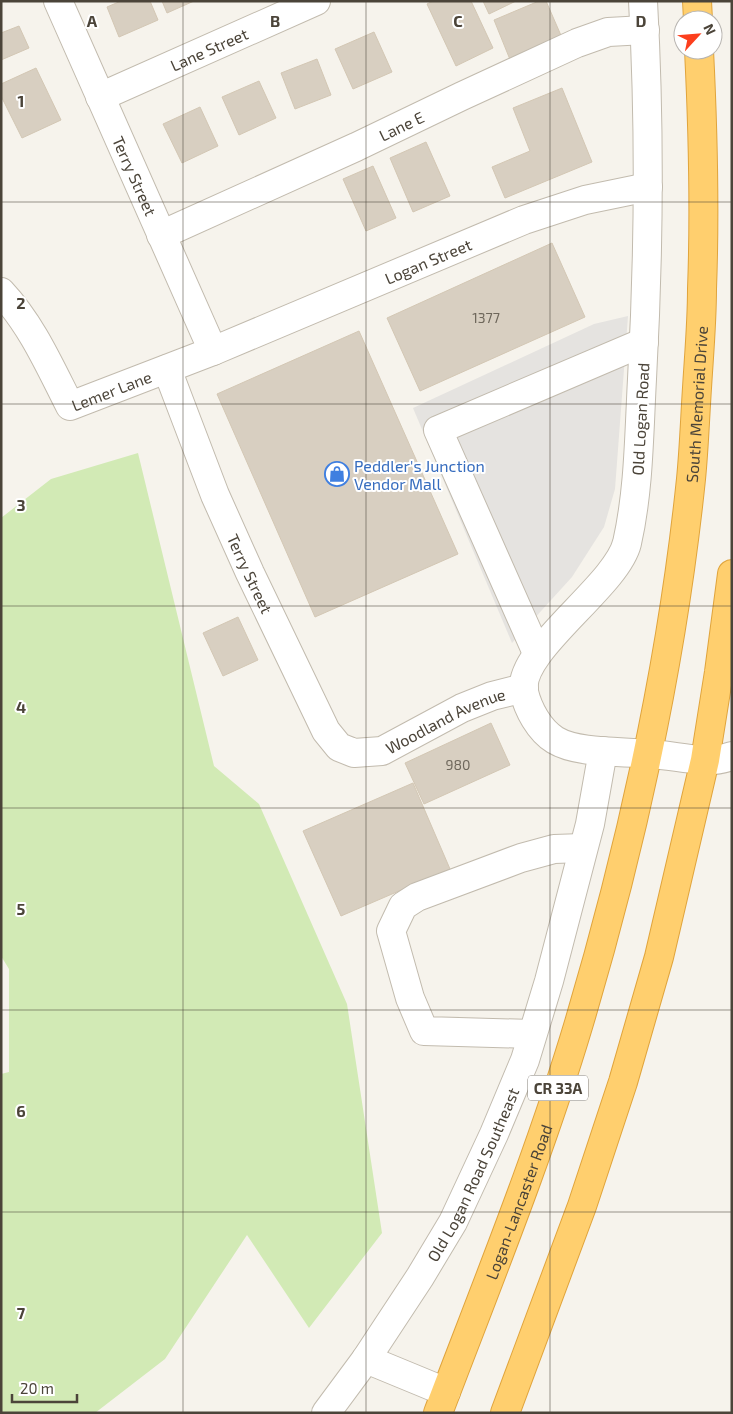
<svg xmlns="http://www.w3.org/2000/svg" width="733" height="1414" font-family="'Exo 2',sans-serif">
<rect width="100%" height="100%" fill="#f6f3ec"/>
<!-- green -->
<path fill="#d2eab5" d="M138,453L214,766L259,804L347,1004L382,1233L309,1328L247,1235L165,1359L95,1413H1V1074L9,1072V969L1,956V518L51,479Z"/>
<!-- parking -->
<path fill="#e5e3e0" d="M628,316L615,489L604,527L572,577L512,643L413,408L594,324Z"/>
<!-- building -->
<g fill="#d8cfc1" stroke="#d3c7b4">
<path d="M121,1H150L158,20L119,37L107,7Z"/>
<path d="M162,1H194L167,13Z"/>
<path d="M433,1H471L493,48L456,66L427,4Z"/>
<path d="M483,1H516L489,14Z"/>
<path d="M539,1H546L563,40L511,62L494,20Z"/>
<path d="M19,26L29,48L1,60V33Z"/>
<path d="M374,32L392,72L353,89L335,49Z"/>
<path d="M317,59L331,95L295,109L281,73Z"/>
<path d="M36,68L61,120L22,138L1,96V84Z"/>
<path d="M259,81L276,118L239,135L222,97Z"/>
<path d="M562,88L592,162L505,198L492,167L530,151L513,108Z"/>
<path d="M200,107L218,146L182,163L163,124Z"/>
<path d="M426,142L450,196L413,212L390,158Z"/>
<path d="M373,166L396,218L366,231L343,179Z"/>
<path d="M552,243L585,317L420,391L387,318Z"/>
<path d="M359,331L458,554L315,617L217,394Z"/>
<path d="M238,617L258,660L223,676L203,633Z"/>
<path d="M491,723L510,765L424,804L405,763Z"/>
<path d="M413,783L450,869L341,916L303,831Z"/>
</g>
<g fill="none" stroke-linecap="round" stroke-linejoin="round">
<defs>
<g id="minor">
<path id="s1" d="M58,1L213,351"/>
<path d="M643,1C650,127 649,253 642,379C639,434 639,490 627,543C616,587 516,651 524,692C528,709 539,730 555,740C578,754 623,751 650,754C668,755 685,759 703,760C712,761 723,759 732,756"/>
<path id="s2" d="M100,97L316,1"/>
<path id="s3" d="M161,235L356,147L462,96L577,43L608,32L645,30"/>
<path id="s4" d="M1,292C32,325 50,367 70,406L213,351L524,220L585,200L648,187"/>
<path id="s5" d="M167,369L215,495L250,573L326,731L339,747L354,753L382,751L462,708L492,696L524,688"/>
<path d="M537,653L438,430L644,342"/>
<path d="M532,1034L424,1031L410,998L391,931L403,906L417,897L521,858L554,849L583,848"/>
<path d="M366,1359L446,1392"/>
<path id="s6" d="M326,1413L366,1359L420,1277L453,1222L494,1134L525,1060L549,981L590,824L603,751"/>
</g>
<g id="highway">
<path d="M697,1L698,20"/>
<path id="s7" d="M438,1413C487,1284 540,1154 579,1023C632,845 672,663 691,479C694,449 695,418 697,388C699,355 702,322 702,289C705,210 703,130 699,50"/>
<path d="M505,1413L582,1206L623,1082L659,957L705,760L719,672L732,574"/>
</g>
</defs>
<!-- minor casing -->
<use href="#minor" stroke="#c2bbae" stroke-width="30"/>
<!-- highway casing -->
<use href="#highway" stroke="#e0a43c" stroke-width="30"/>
<!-- minor -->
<use href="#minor" stroke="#fff" stroke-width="28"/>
<!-- highway -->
<use href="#highway" stroke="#ffcf6e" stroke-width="28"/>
</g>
<!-- grid -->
<path fill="none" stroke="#4b4439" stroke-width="1" stroke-opacity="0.55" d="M183,1V1413M366,1V1413M550,1V1413M1,202H732M1,404H732M1,606H732M1,808H732M1,1010H732M1,1212H732"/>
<!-- icons -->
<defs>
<symbol id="shop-ring" viewBox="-11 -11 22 22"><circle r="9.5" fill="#fff" stroke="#3f7fe0" stroke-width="1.5"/><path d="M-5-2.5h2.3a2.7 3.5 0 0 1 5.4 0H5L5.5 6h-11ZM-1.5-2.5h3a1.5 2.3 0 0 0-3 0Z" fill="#3f7fe0"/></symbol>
</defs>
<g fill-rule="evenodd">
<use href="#shop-ring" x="323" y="460" width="28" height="28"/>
</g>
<g text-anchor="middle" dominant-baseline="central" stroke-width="4" stroke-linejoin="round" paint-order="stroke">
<!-- number labels -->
<g font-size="14" fill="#6e675b">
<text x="486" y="317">1377</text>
<text x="458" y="764">980</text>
</g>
<!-- shield labels -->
<rect fill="#fff" stroke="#817c74" stroke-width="1" x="528" y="1075.5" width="60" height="25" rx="4"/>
<g font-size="15" font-weight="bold" fill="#4b4439">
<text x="558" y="1088">CR 33A</text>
</g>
<!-- street labels -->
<g font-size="16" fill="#4b4439" stroke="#fff">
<text stroke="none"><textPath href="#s2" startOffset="119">Lane Street</textPath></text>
<text stroke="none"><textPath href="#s3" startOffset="264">Lane E</textPath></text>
<text stroke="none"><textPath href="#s1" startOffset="191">Terry Street</textPath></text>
<text stroke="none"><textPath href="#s4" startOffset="520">Logan Street</textPath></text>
<text stroke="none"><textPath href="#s4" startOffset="178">Lemer Lane</textPath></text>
<text stroke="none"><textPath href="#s7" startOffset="1046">South Memorial Drive</textPath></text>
<text transform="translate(640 419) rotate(-87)">Old Logan Road</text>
<text stroke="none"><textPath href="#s5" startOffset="221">Terry Street</textPath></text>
<text stroke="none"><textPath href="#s5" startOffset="531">Woodland Avenue</textPath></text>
<text stroke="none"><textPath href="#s6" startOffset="281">Old Logan Road Southeast</textPath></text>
<text stroke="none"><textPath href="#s7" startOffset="226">Logan-Lancaster Road</textPath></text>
</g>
<!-- shop labels -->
<g font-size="16" fill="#366cbe" stroke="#fff" text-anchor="start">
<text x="354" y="465">Peddler's Junction<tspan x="354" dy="18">Vendor Mall</tspan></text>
</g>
</g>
<g font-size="16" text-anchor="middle" font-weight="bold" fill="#4b4439" stroke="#fff" stroke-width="4" stroke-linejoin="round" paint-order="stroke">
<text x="92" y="27">A</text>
<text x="275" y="27">B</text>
<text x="458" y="27">C</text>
<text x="641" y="27">D</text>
<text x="21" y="107">1</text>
<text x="21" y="309">2</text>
<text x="21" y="511">3</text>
<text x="21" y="713">4</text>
<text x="21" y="915">5</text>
<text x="21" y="1117">6</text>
<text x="21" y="1319">7</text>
</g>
<!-- border -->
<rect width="733" height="1414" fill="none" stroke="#4b4439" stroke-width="5"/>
<!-- north arrow -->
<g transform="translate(698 35) rotate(64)"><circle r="24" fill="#ffffff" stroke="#b7b4b0"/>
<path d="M0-4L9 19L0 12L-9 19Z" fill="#fc3f1d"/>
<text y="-8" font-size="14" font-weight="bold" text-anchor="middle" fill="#4b4439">N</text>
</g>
<!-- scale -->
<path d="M12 1394v8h65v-8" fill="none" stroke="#4b4439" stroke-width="2.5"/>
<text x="20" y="1394" font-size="15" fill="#4b4439" stroke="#ffffff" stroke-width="4" paint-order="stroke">20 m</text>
</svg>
